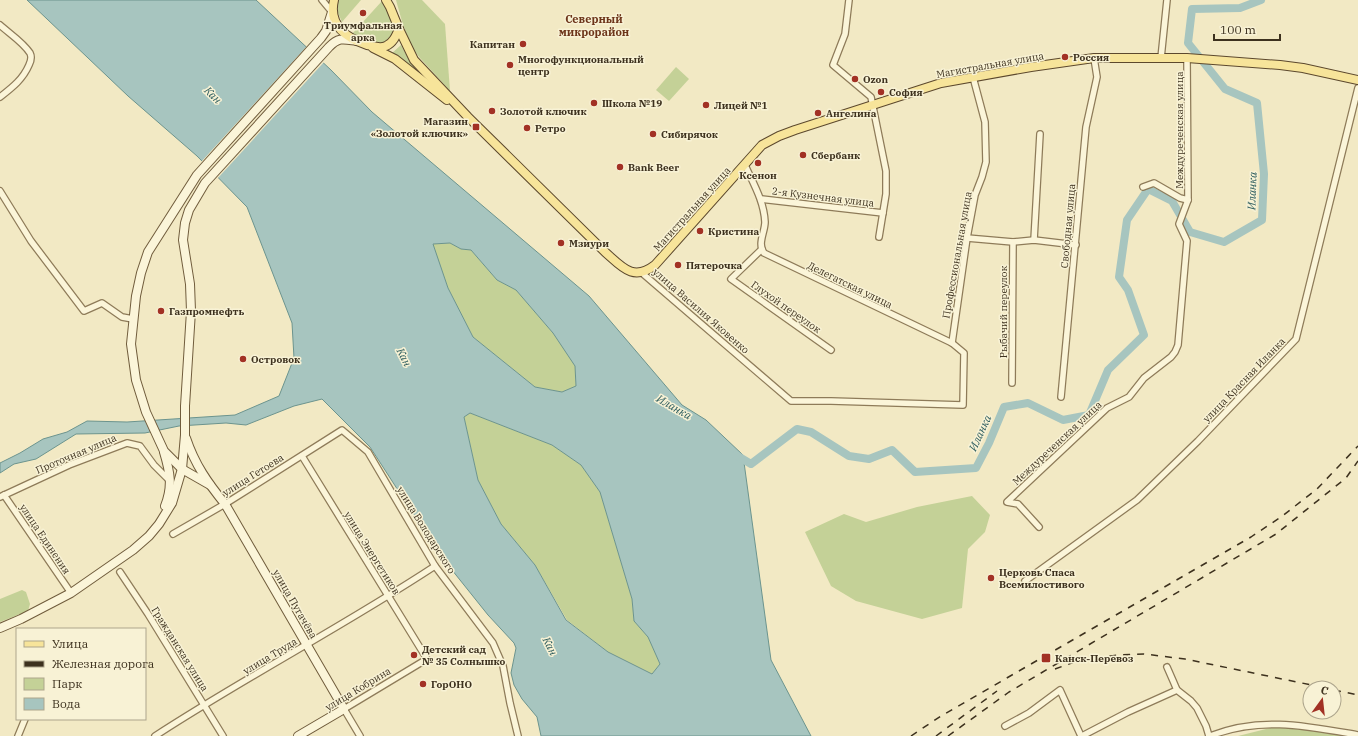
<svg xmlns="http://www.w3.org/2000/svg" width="1358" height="736" font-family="'IBM Plex Serif',serif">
<rect width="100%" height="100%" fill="#f2e9c4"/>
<!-- green -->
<g fill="#c4d197">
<path d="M338,0H361L342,22L338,13Z"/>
<path d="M396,0H422L445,24L450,91L419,57L411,46L403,25Z"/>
<path d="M382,1C386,9 394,20 394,29C394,33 392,35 391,38C382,51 363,40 352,34Z"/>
<path d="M401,45L408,58L454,104L391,54Z"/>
<path d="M676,67L689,79L669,101L656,90Z"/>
<path d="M450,243L461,249L471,250L497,280L516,290L553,333L575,366L576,386L562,392L535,387L473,337L448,288L432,244Z"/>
<path d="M470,413L552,445L581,465L600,492L632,599L634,621L648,637L660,664L652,674L608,652L567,620L535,565L501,524L478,480L464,417Z"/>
<path d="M972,496L990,515L985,532L968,549L962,608L922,619L856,601L831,586L805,532L844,514L866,522L917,507Z"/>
<path d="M22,590L26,592L30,604L28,611L0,622V599Z"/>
<path d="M1286,724L1349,736H1238Z"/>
</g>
<!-- water -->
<path fill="#a7c5bf" stroke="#6c948e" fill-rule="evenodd" d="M27,0H256L331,70L372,112L589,296L682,405L706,420L743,455L771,660L811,736H541L537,717L522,699L514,685L511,673L516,648L514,643L488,615L440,555L370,447L322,399L294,406L246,425L226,423L179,426L145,433L76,434L36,459L14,464L0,473V463L20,453L43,439L67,432L87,421L127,422L235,415L279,396L294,358L292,323L247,207L197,156L128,96ZM450,243L461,249L471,250L497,280L516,290L553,333L575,366L576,386L562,392L535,387L473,337L448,288L433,244ZM470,413L552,445L581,465L600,492L632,599L634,621L648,637L660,664L652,674L608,652L566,620L535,565L501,524L478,480L464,417Z"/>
<!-- pier -->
<path fill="#f2e9c4" d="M308,45L325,61L217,179L201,162Z"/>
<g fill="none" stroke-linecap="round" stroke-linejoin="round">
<!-- river -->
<path stroke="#a7c5bf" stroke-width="8" d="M736,455L751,464L797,429L811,432L849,456L869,459L892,450L915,472L976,468L989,443L1004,407L1028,403L1063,420L1089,415L1108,370L1144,335L1128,290L1119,277L1127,220L1148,189L1172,201L1190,232L1224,242L1262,220L1264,174L1257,103L1225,89L1188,43L1192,9L1240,8L1261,0"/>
<defs>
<g id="street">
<path d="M322,0L332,12"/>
<path d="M849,0L845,34L833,65L871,97L886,171V194L879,237"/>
<path d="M0,25C10,34 23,42 30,53C32,57 31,61 29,65C23,79 13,87 0,97"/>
<path d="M1161,58L1167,0"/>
<path d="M1143,187L1154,183L1180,198L1188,200L1187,58"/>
<path d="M0,191L31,241L84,311L102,303L122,317L133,319"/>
<path d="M761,199L883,213"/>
<path d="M967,238L1013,242L1034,240L1076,245"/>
<path d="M1034,240L1040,134"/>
<path d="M762,249L731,279L831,350"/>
<path d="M642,273L791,401H831L963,405L964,353L952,343L764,253C757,244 765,232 765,222C764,201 753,183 745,165"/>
<path d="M952,343L967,238L975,195L982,177L986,162L985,122L973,77"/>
<path d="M1012,383L1013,242"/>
<path d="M1061,397L1086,127L1097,77L1094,58"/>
<path d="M302,456L427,659L344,709L360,736"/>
<path d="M4,495L71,593"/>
<path d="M0,497L69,465L127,443L140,446L154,465L170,481"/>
<path d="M1039,527L1018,504L1007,502L1107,408L1129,397L1144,378L1171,357L1175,352L1178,345L1187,241L1179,224L1188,200"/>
<path d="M173,534L225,504L342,430L368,452L435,566L493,643L503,666L510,703L518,736"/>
<path d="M120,572L148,614L223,736"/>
<path d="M1025,581L1137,500L1198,441L1296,339L1358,88"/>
<path d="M1167,667L1174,683L1177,690L1191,701L1197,708L1206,726L1209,736"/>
<path d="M1005,726L1029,713L1060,690L1081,736"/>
<path d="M18,736L25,719"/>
<path d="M155,736C247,676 344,626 435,566"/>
<path d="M1082,736L1128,712L1177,690"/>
<path d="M1210,736C1260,716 1307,726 1358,735"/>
</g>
<g id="secondary">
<path d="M186,438C195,465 208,483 225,504L344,709L298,736"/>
<path d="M164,452C170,472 173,486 165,506"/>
<path d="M210,485L182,469L164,451L146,412L136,380L131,344L136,296L141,273L148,252L197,175L321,38L326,31L332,12"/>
<path d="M0,628L21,619L71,593L133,550L149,536L159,524L172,503L182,469L185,435V406L191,311L190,284L183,240L185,223L189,210L205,183L329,47C339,37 343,39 356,41"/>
</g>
<g id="primary">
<path d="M334,0C328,25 346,38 367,45C373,46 380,49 386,46C393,43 396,36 399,29L390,7L386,0"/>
<path d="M399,29L414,60L468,117L605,252C622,267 633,282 655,265L762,145L779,136L795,130L941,83L1031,67L1094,58H1187L1280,65L1303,68L1358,80"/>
<path d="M373,48L395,59L447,100"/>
</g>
</defs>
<!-- street casing -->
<use href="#street" stroke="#8e7b59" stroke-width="8"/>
<!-- secondary casing -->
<use href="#secondary" stroke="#705c3c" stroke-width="10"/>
<!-- primary casing -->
<use href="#primary" stroke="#5c482d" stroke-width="10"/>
<!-- street -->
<use href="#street" stroke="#fbf5d9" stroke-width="5.5"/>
<!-- secondary -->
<use href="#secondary" stroke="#fbf5d9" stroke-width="8"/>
<!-- primary -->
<use href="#primary" stroke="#f7e49a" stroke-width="8"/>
<!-- rail -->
<g stroke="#3d311e" stroke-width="1.5" stroke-dasharray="7 7" stroke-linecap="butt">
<path d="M1055,669L1077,661L1117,655L1144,654L1185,659L1326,688"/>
<path d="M1334,690L1358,695"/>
<path d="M911,736L941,716L1251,537L1281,517L1317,489L1358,446"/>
<path d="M936,736L997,691"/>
<path d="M948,736L1009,692L1276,534L1346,478L1358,461"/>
</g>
</g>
<!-- markers -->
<g fill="#a23124" stroke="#f8f2d5" stroke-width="1.5">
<circle cx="363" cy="13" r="4"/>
<circle cx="523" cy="44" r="4"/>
<circle cx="1065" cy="57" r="4"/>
<circle cx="510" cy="65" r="4"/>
<circle cx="855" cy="79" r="4"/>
<circle cx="881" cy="92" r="4"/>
<circle cx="594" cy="103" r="4"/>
<circle cx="706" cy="105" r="4"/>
<circle cx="492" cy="111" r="4"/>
<circle cx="818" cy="113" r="4"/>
<rect x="472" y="123" width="8" height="8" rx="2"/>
<circle cx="527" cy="128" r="4"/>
<circle cx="653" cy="134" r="4"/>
<circle cx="803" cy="155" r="4"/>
<circle cx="758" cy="163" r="4"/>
<circle cx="620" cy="167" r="4"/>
<circle cx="700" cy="231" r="4"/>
<circle cx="561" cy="243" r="4"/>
<circle cx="678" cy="265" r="4"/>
<circle cx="161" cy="311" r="4"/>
<circle cx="243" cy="359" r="4"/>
<circle cx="991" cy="578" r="4"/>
<circle cx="414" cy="655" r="4"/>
<rect x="1041" y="653" width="10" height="10" rx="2"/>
<circle cx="423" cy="684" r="4"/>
</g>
<g text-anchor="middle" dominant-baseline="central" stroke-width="3" stroke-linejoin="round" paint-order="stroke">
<!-- poi labels -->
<g font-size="10" font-weight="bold" fill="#3d311e" stroke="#f8f2d5" text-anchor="start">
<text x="363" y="25" text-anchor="middle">Триумфальная<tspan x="363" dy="12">арка</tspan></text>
<text x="515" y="44" text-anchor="end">Капитан</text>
<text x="1073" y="57">Россия</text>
<text x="518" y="59">Многофункциональный<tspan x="518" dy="12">центр</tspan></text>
<text x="863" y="79">Ozon</text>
<text x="889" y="92">София</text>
<text x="602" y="103">Школа №19</text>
<text x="714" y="105">Лицей №1</text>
<text x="500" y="111">Золотой ключик</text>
<text x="826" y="113">Ангелина</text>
<text x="468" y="121" text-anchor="end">Магазин<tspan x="468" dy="12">«Золотой ключик»</tspan></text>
<text x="535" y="128">Ретро</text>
<text x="661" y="134">Сибирячок</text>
<text x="811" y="155">Сбербанк</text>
<text x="628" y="167">Bank Beer</text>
<text x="758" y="175" text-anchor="middle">Ксенон</text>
<text x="708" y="231">Кристина</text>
<text x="569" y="243">Мзиури</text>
<text x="686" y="265">Пятерочка</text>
<text x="169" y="311">Газпромнефть</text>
<text x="251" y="359">Островок</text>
<text x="999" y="572">Церковь Спаса<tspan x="999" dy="12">Всемилостивого</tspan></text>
<text x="422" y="649">Детский сад<tspan x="422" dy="12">№ 35 Солнышко</tspan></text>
<text x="1055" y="658">Канск-Перевоз</text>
<text x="431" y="684">ГорОНО</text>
</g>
<!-- street labels -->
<g font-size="10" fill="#3d311e" stroke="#f8f2d5">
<text transform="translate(990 65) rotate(-10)">Магистральная улица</text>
<text transform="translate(1179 130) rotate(-90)">Междуреченская улица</text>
<text transform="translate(823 197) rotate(7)">2-я Кузнечная улица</text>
<text transform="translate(692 209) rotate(-48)">Магистральная улица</text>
<text transform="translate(1068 226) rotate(-85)">Свободная улица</text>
<text transform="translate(957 255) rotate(-80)">Профессиональная улица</text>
<text transform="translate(850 285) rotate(26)">Делегатская улица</text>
<text transform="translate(786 307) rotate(35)">Глухой переулок</text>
<text transform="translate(701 311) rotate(41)">улица Василия Яковенко</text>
<text transform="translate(1003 312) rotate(-90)">Рыбачий переулок</text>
<text transform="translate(1244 380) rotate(-46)">улица Красная Иланка</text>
<text transform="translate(1057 443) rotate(-43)">Междуреченская улица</text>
<text transform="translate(76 454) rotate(-23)">Проточная улица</text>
<text transform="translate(253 475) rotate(-32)">улица Гетоева</text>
<text transform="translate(426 530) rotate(58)">улица Володарского</text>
<text transform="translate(45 539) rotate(56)">улица Единения</text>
<text transform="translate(372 553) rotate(58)">улица Энергетиков</text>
<text transform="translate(295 604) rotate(60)">улица Пугачёва</text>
<text transform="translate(180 649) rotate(58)">Гражданская улица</text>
<text transform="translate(270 656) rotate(-31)">улица Труда</text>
<text transform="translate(358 689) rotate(-31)">улица Кобрина</text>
</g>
<!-- neighbourhood labels -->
<g font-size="11" font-weight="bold" fill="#6d351a" stroke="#f8f2d5">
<text x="594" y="19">Северный<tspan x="594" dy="13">микрорайон</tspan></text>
</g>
<!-- water labels -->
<g font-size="11" font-style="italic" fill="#2c5c5e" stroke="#f8f2d5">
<text transform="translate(213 95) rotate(45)">Кан</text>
<text transform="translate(1252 191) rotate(-88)">Иланка</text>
<text transform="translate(404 357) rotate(63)">Кан</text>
<text transform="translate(674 407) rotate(30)">Иланка</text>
<text transform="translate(980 433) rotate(-65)">Иланка</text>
<text transform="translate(550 646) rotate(63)">Кан</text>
</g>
</g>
<!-- legend -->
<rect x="16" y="628" width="130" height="92" fill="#f8f2d5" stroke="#ada58c"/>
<rect x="24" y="641" width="20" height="6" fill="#f7e49a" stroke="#ada58c"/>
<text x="52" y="648" font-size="12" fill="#3d311e">Улица</text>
<rect x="24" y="661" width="20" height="6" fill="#3d311e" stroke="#ada58c"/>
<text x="52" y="668" font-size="12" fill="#3d311e">Железная дорога</text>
<rect x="24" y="678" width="20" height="12" fill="#c4d197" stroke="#ada58c"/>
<text x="52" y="688" font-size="12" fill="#3d311e">Парк</text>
<rect x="24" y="698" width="20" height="12" fill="#a7c5bf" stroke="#ada58c"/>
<text x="52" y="708" font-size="12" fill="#3d311e">Вода</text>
<!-- north arrow -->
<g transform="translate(1322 700) rotate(15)"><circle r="19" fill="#f8f2d5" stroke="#ada58c"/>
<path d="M0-3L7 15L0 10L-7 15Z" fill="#a23124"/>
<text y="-6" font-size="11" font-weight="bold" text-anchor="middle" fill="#3d311e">С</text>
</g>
<!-- scale -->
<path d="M1214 34v6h66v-6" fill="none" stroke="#3d311e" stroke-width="2"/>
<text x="1220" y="34" font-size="12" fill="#3d311e" stroke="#f8f2d5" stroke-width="3" paint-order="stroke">100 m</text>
</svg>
